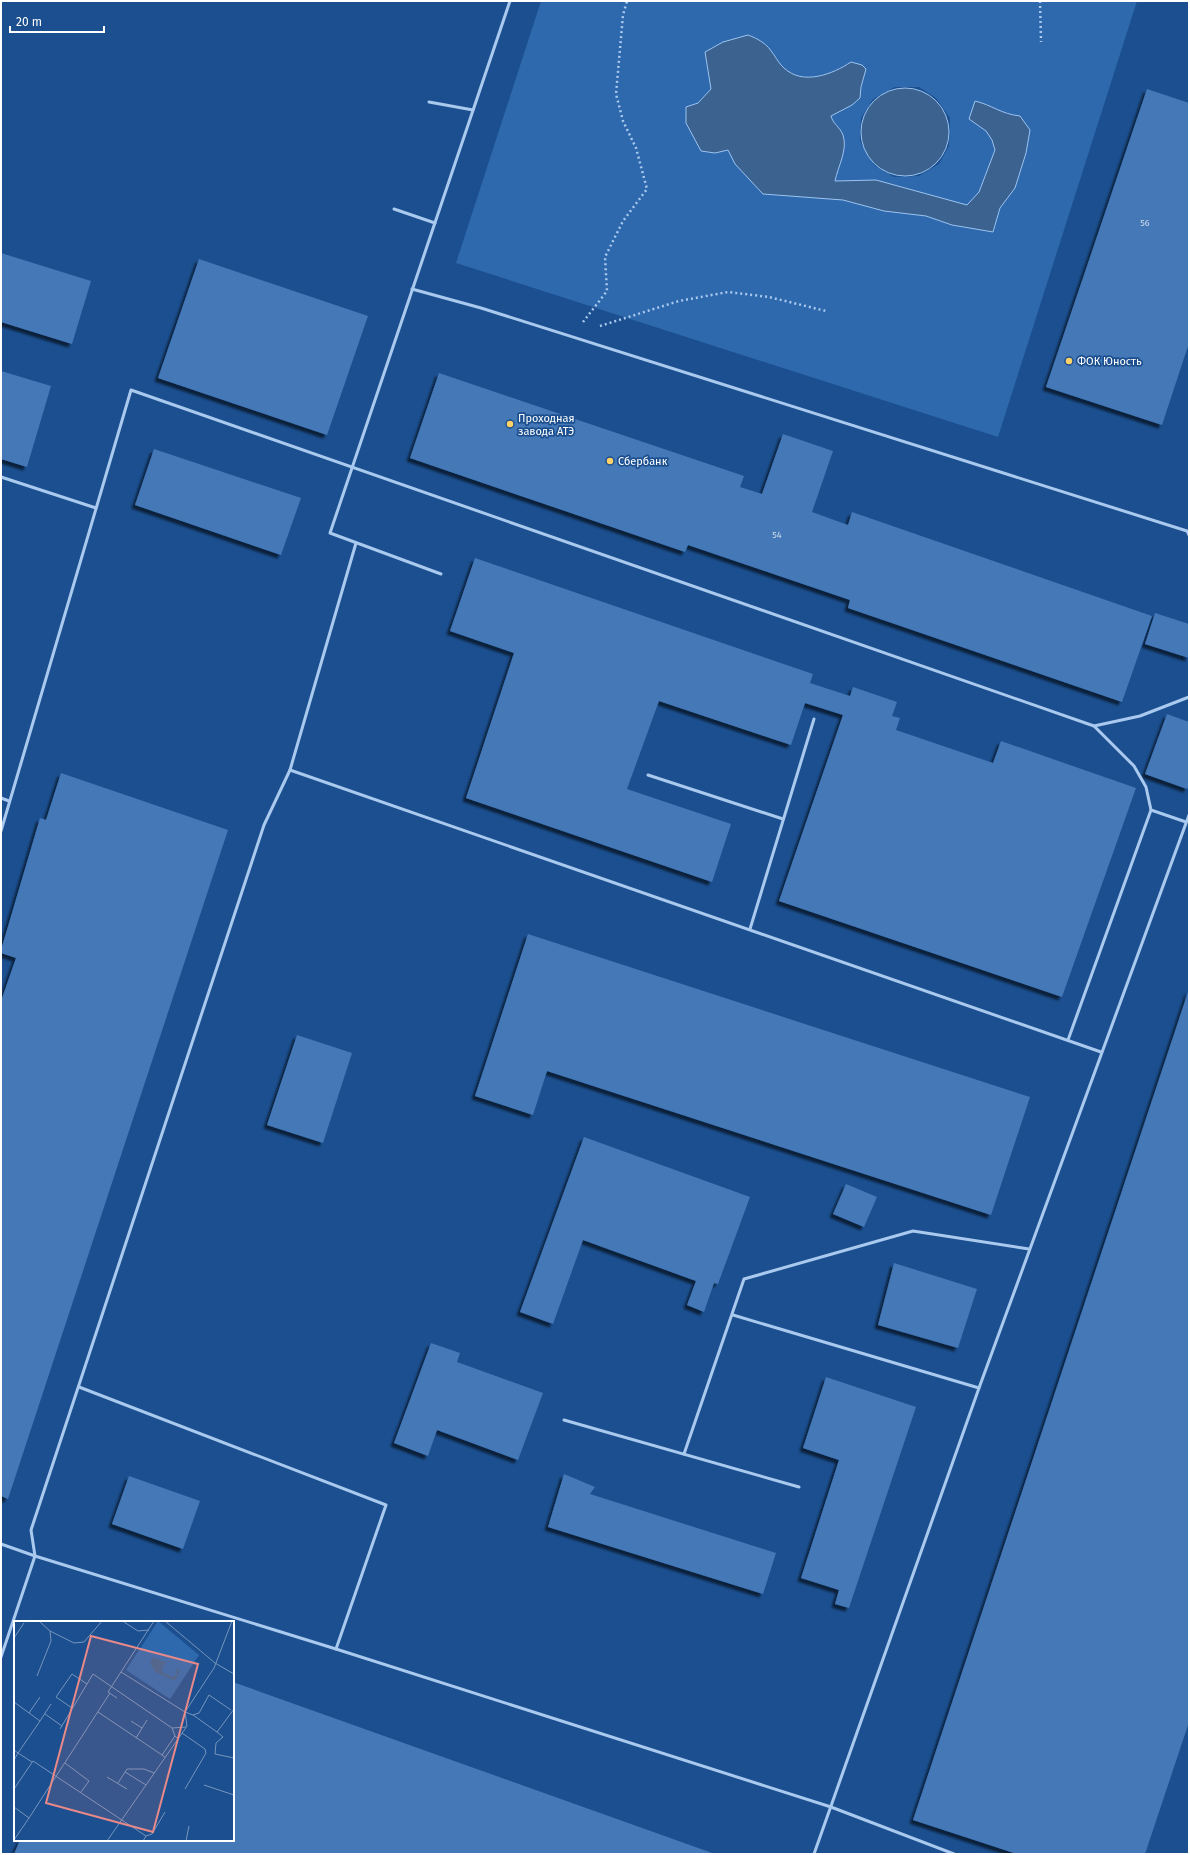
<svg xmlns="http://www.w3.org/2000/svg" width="1190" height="1855" font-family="'Fira Sans',sans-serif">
<defs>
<filter id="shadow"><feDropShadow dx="-3.5" dy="3.5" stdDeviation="1" flood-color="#0009"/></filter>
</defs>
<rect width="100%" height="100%" fill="#1b4f8f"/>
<!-- green -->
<path fill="#2e69ad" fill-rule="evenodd" d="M541,1H1137L998,437L456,263ZM895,87H919L936,98L950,118L949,146L939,164L919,176L894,177L874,165L860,141L861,118L873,99Z"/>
<!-- water -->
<g fill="#3c6290" stroke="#9cc4f0">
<path d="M748,35C753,37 758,39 762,42C772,48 776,61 784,68C803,86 833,74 851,62L862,65L866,69L861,87L860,98L852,105L831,116C833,124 840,127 843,135C848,150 838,166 835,181L876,180L967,205L979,192L995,150L992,140L986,131L969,119L975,101C992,105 1001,114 1020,116L1030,130L1026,153L1015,188L1000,208L993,232L952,225L926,216L884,211L843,200L763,194L735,164L728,150L715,153L701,151L686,123V107L698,103L711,89L705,52L723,42Z"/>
<circle cx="905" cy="132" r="44"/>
</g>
<!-- building -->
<g fill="#4478b7" filter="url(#shadow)">
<path d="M1147,89L1189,103V343L1162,425L1046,387Z"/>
<path d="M1,253L91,281L72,344L1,322Z"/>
<path d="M199,259L368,316L327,435L158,378Z"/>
<path d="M1,371L51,386L27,467L1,459Z"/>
<path d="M439,373L744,476L740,487L762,494L783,434L833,451L812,512L848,525L852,512L1152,616L1122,702L848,608L850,600L688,545L685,552L410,458Z"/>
<path d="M154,449L301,498L281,555L135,505Z"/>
<path d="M475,558L813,674L810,683L850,696L853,687L897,702L892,716L900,718L896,730L993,763L1001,741L1136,788L1062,997L779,901L843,715L805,703L791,745L659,701L627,789L731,824L712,882L466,798L514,653L450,631Z"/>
<path d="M1155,613L1189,624V658L1145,644Z"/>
<path d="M1167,714L1189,722V785L1187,789L1145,774Z"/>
<path d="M61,773L228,830L8,1499L1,1496V1001L16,958L1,953V950L40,818L46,820Z"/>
<path d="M528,934L1030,1097L991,1215L547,1071L533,1115L475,1096Z"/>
<path d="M1189,989V1722L1145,1854H1017L913,1820Z"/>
<path d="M297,1035L352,1053L323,1143L267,1125Z"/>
<path d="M584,1137L750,1197L718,1284L714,1283L704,1312L687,1305L696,1281L583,1240L553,1324L520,1312Z"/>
<path d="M846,1184L877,1197L864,1227L833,1214Z"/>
<path d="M894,1263L977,1289L958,1348L878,1325Z"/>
<path d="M431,1343L460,1353L457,1362L543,1393L518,1460L437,1430L428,1456L394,1443Z"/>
<path d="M826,1377L916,1407L849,1608L835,1604L839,1590L801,1578L839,1460L803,1448Z"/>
<path d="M564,1474L595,1487L590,1494L776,1553L763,1594L548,1527Z"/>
<path d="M129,1476L200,1501L183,1549L112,1524Z"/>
<path d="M233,1682L715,1854H14L20,1840H233Z"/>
</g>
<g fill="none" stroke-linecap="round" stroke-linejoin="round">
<!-- path -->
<g stroke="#a9c9ee" stroke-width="2.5" stroke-dasharray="2 3" stroke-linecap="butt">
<path d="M1040,1L1041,42"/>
<path d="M583,322L607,291L605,257L623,221L647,189L636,148L623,121L616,94L623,15L627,1"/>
<path d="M600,326L679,301L728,292L769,297L826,311"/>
</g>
<!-- lane -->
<g stroke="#a9c9ee" stroke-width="3">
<path d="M429,102L473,110"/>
<path d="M394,209L435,223"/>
<path d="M412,289L481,308L1187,531L1189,535"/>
<path d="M1,477L96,508"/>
<path d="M441,574L330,533L510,1"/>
<path d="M1094,726L1140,716L1189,697"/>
<path d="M290,770L1101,1052"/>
<path d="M648,775L783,819"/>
<path d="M1,798L9,801"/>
<path d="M1,831L131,390L1094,726L1134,766L1146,787L1151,810"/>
<path d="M750,929L814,719"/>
<path d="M1068,1040L1151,810L1186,822"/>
<path d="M733,1315L979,1388"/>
<path d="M79,1387L386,1505L336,1649"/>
<path d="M564,1420L799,1487"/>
<path d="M684,1454L744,1279L913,1231L1029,1249"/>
<path d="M1,1544L35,1556L336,1649L831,1807L954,1854"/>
<path d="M1,1657L35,1556L31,1530L264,825L290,770L356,543"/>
<path d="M814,1854L979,1388L1189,815"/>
</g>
</g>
<!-- markers -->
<g fill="#ffd166" stroke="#1b4f8f" stroke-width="1.5">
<circle cx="1069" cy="361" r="4"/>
<circle cx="510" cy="424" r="4"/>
<circle cx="610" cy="461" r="4"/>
</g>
<g text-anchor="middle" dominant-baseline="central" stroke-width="3.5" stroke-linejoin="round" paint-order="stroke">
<!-- number labels -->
<g font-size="9" fill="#d0dded">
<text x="1145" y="223">56</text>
<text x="777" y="535">54</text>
</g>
<!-- poi labels -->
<g font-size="11" fill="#fff" stroke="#1b4f8f" text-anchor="start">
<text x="1077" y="361">ФОК Юность</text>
<text x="518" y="418">Проходная<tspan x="518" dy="13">завода АТЭ</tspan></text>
<text x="618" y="461">Сбербанк</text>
</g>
</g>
<!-- overview -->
<g transform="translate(14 1621)">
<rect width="220" height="220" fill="#1b4f8f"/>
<path d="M144,0L185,34L156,78L112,49Z" fill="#2e69ad"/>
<path d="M139,36L153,42L149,45L148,51L159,56L163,52L162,47L166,50L161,60L141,51L136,42Z" fill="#3c6290"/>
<path fill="none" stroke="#7695bc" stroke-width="1" d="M25,0L36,10L60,22L70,21L88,0M151,0L201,42L220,53M110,1L124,10L135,9M0,17L10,2M23,55L37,20L36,10M103,77L94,71L140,0M0,81L26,100L4,132L0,129M58,87L42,76L58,53L73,63M220,88L203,111L209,116L202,122L201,133L220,137M217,89L195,74L185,92L179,94L171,91L200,47L218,0M84,91L151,136M15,92L26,76M31,93L48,105M179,94L203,111M26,100L37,83M117,100L128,107M158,107L172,106M46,108L79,53L158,107L161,115M168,112L191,128L192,132L171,168M122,117L133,99M148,134L161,115L163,117M0,139L4,132L18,141M51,142L75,160L67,171M111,151L132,164M93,156L113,168M104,162L113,148H130L140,152M190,164L220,174M0,168L19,140L132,215M0,186L15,197L0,219M15,197L96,72M93,220L173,105L171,91L107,51M129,220L132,215L138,213L151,191M172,220L175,205"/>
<path fill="#e88989" fill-opacity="0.15" stroke="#e88989" stroke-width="2" d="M77,15L184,43L139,211L32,182Z"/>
<rect width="220" height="220" fill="none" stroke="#fff" stroke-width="2"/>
</g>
<!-- border -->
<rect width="1190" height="1855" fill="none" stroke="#ffffff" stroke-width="4"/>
<!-- scale -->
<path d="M10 26v6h94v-6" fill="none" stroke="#ffffff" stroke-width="2"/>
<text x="16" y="26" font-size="12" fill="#ffffff" stroke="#1b4f8f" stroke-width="3" paint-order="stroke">20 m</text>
</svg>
